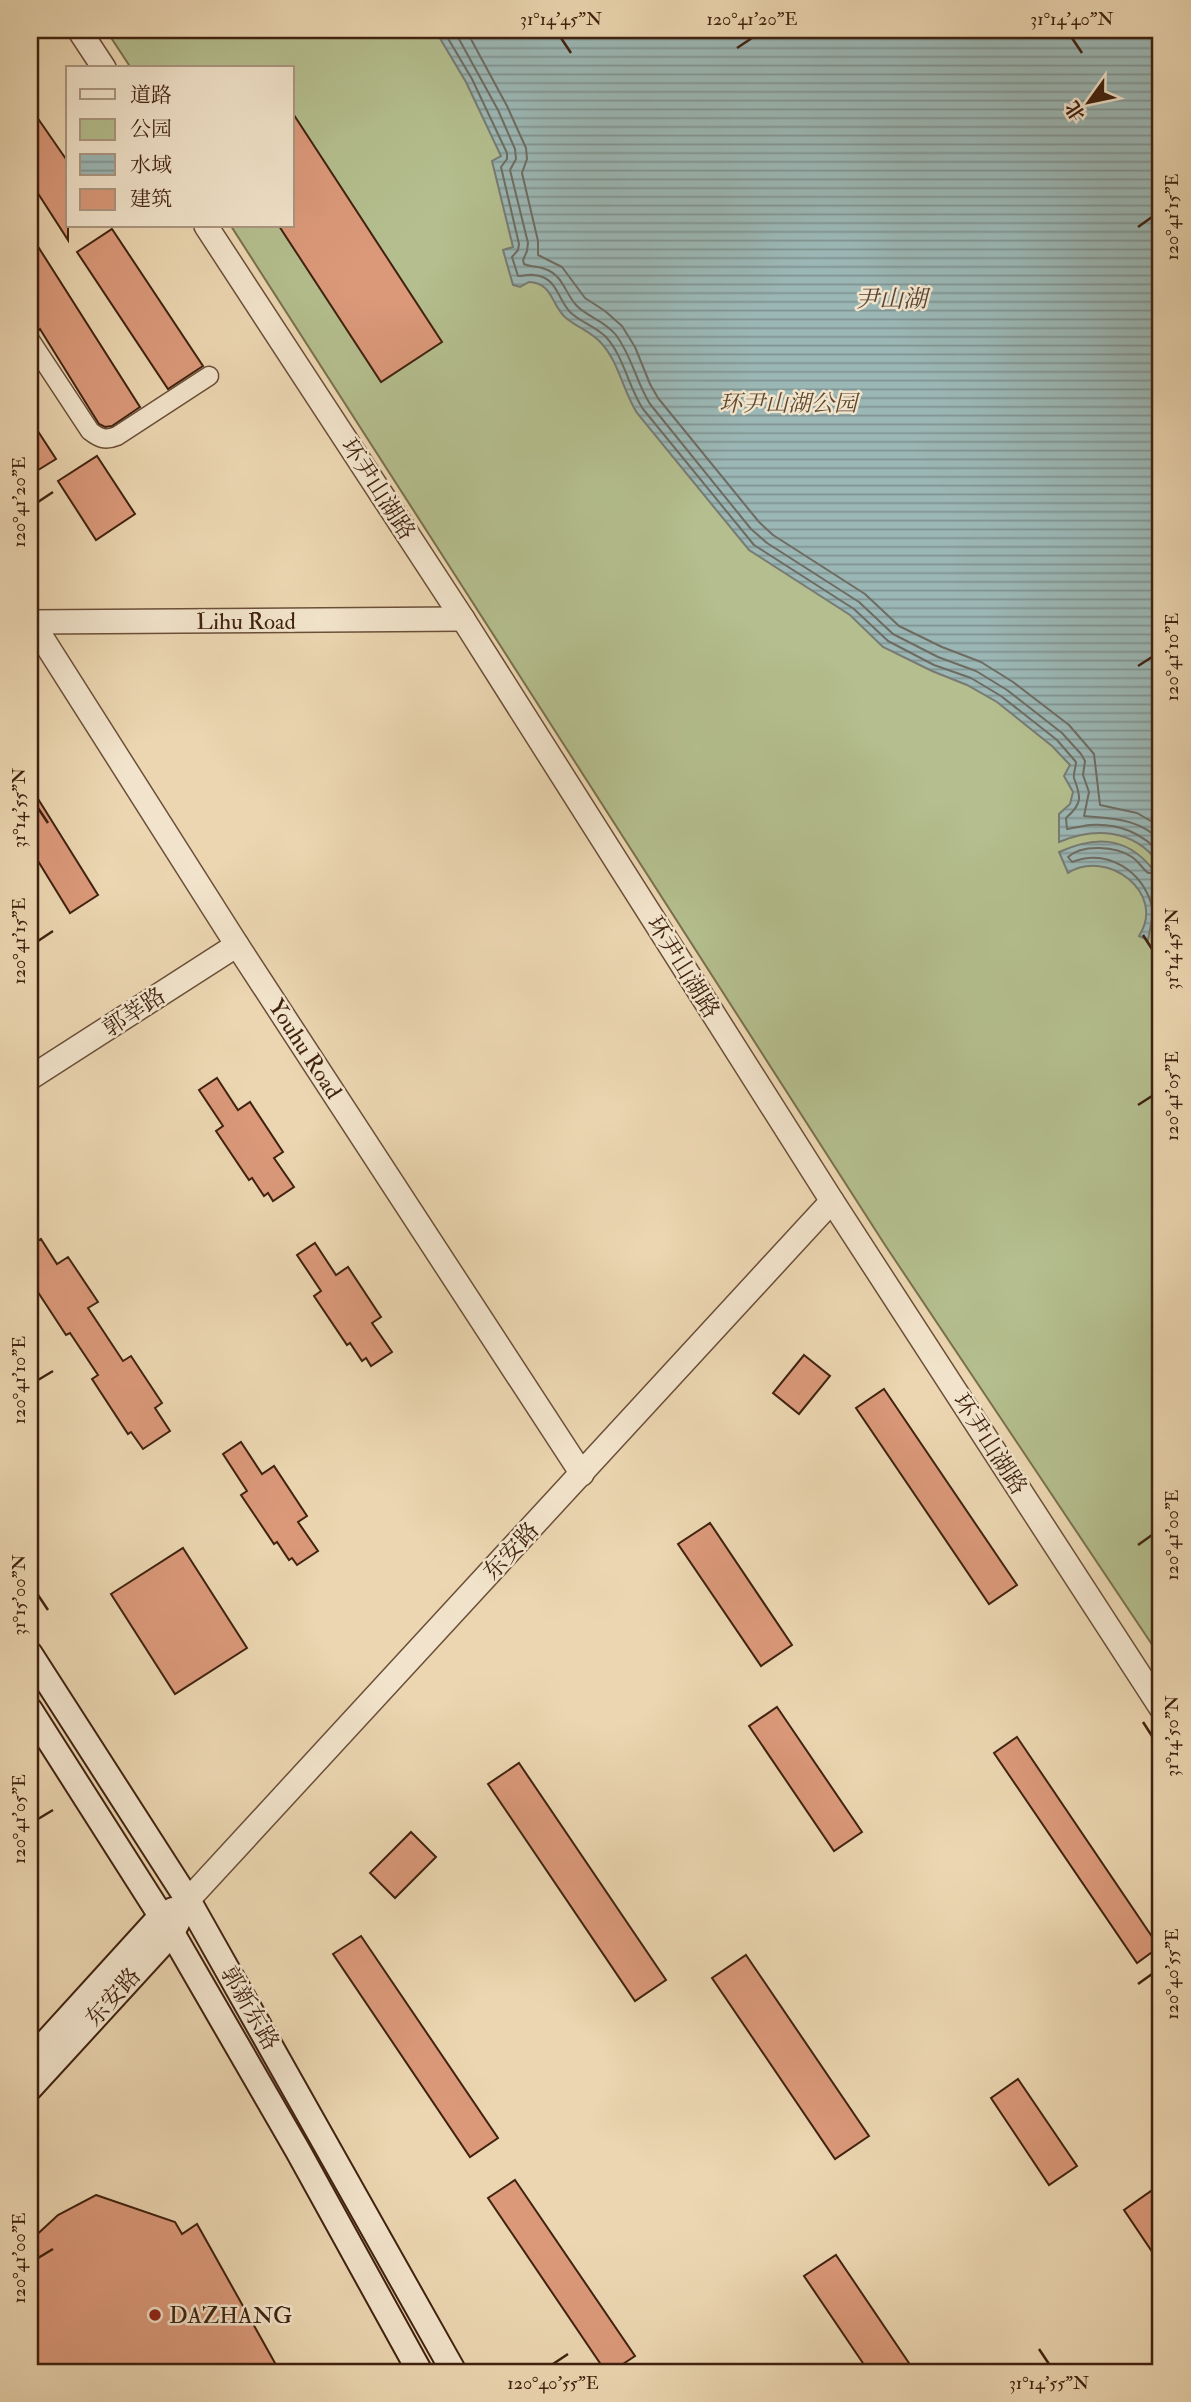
<svg xmlns="http://www.w3.org/2000/svg" width="1191" height="2402" font-family="'IM FELL Double Pica','Noto Serif SC',serif">
<defs>
<pattern id="water-rules" width="6" height="5" patternUnits="userSpaceOnUse" patternTransform="scale(1.75)"><rect width="6" height="5" fill="#9bb7b5"/><path d="M0 2.5h6" fill="none" stroke="#809492"/></pattern>
</defs>
<rect width="100%" height="100%" fill="#ebd6b1"/>
<filter id="stains"><feTurbulence type="fractalNoise" baseFrequency=".00286" numOctaves="4"/><feColorMatrix values="0 0 0 0 .2 0 0 0 0 .09 0 0 0 0 .02 0 0 0 .5 -.17"/></filter>
<radialGradient id="worn" r=".72"><stop offset=".6" stop-color="#630" stop-opacity="0"/><stop offset="1" stop-color="#630" stop-opacity=".3"/></radialGradient>
<!-- green -->
<path fill="#b4be8e" stroke="#7a704e" stroke-width="2" d="M106,30H1161V1658L885,1245L231,226H292V68H131Z"/>
<!-- water -->
<path fill="url(#water-rules)" stroke="#777b73" stroke-width="2" d="M435,30H1161V916L1153,914L1148,940L1139,936C1167,893 1107,848 1068,873L1059,852C1094,836 1125,836 1151,867L1158,862C1133,829 1095,827 1059,842V814L1070,804L1073,792L1064,776L1070,765L1052,746L997,702L967,685L932,671L883,647L850,615L749,550L637,413C623,391 619,363 602,344C592,332 578,328 566,318C551,305 553,283 529,282L520,287L513,285L503,250L513,247L492,161L501,156L466,82Z"/>
<g fill="none" stroke-linecap="round" stroke-linejoin="round">
<!-- shore -->
<g stroke="#6e6c62" stroke-width="2">
<path d="M443,30L472,79L507,153V159L501,167L519,244L518,250L512,257L518,276C523,276 528,274 534,275C557,277 557,298 570,312C580,322 595,326 606,337C624,357 628,386 643,409L754,545L854,609L888,641L934,665L971,678L1001,696L1057,740L1076,762C1076,768 1073,773 1074,778C1081,797 1083,803 1066,818L1067,829C1074,828 1082,826 1090,825C1118,823 1144,833 1161,855"/>
<path d="M454,30L498,110L515,149L516,159L510,170L528,243L527,251L523,260L524,264C530,267 538,266 545,269C563,275 565,293 576,305C587,317 604,320 616,335C632,356 636,382 650,404L751,529L767,543L859,602L893,634L938,657L976,671L1007,690L1062,733L1081,754L1085,761L1083,775L1089,792L1084,816C1113,819 1139,818 1161,841"/>
<path d="M466,30L507,106L526,148L527,159L522,173L538,241V255L562,267L585,298L605,311L622,326L635,347L650,384L658,398L759,522L773,535L865,594L899,626L942,647L981,662L1013,682L1069,725L1094,754L1100,805L1137,813L1161,827"/>
<path d="M1161,868L1154,873H1148C1142,868 1138,861 1132,857C1116,846 1082,844 1068,857L1072,862C1108,848 1142,871 1152,906L1161,909"/>
</g>
</g>
<!-- building -->
<g fill="#db997a" stroke="#40220f" stroke-width="2">
<path d="M30,107L68,162V240L30,181Z"/>
<path d="M292,112L442,342L381,382L279,226H292Z"/>
<path d="M112,229L203,366L168,389L77,252Z"/>
<path d="M30,234L140,407L112,426L105,427L99,424L40,329L38,331L30,317Z"/>
<path d="M30,419L56,459L30,475Z"/>
<path d="M97,456L135,514L96,540L58,481Z"/>
<path d="M30,786L98,895L70,913L30,848Z"/>
<path d="M217,1078L238,1110L250,1102L283,1152L274,1158L294,1187L273,1201L268,1193L264,1196L252,1178L249,1180L216,1131L223,1126L199,1090Z"/>
<path d="M41,1239L57,1264L68,1257L98,1302L88,1308L123,1361L131,1356L162,1403L155,1408L170,1431L143,1449L131,1432L128,1434L92,1379L98,1375L70,1333L66,1335L30,1280V1246Z"/>
<path d="M315,1243L336,1275L348,1267L381,1317L372,1323L392,1352L371,1366L366,1358L362,1361L350,1343L347,1345L314,1296L321,1291L297,1255Z"/>
<path d="M804,1355L830,1376L799,1414L773,1393Z"/>
<path d="M884,1389L1017,1585L989,1604L856,1408Z"/>
<path d="M241,1442L262,1474L274,1466L307,1516L298,1522L318,1551L297,1565L292,1558L289,1560L277,1542L274,1544L241,1495L247,1491L223,1454Z"/>
<path d="M710,1523L792,1645L761,1666L678,1544Z"/>
<path d="M183,1548L247,1648L175,1694L111,1594Z"/>
<path d="M777,1707L862,1832L834,1851L749,1726Z"/>
<path d="M1017,1737L1159,1947L1137,1963L994,1753Z"/>
<path d="M519,1763L666,1980L635,2001L488,1784Z"/>
<path d="M411,1832L436,1857L395,1898L370,1873Z"/>
<path d="M361,1936L498,2138L470,2157L333,1954Z"/>
<path d="M746,1955L869,2136L835,2159L712,1978Z"/>
<path d="M1018,2079L1077,2166L1049,2185L991,2098Z"/>
<path d="M515,2180L635,2356L611,2372H606L488,2198Z"/>
<path d="M1151,2191L1161,2206V2265L1124,2210Z"/>
<path d="M96,2195L175,2222L182,2234L197,2224L280,2372H30V2241L58,2215Z"/>
<path d="M836,2255L915,2372H869L804,2276Z"/>
</g>
<g fill="none" stroke-linecap="round" stroke-linejoin="round">
<defs>
<path id="minor" d="M30,340L90,431C99,438 105,441 117,436L209,376"/>
<g id="tertiary">
<path d="M79,30L104,68"/>
<path d="M206,226L463,619L832,1201L1161,1708"/>
<path d="M30,619L237,945L582,1474"/>
<path d="M30,622L463,619"/>
<path d="M30,1078L237,945"/>
<path d="M188,1900L832,1201"/>
</g>
<g id="secondary">
<path d="M30,1654L188,1900L454,2372"/>
<path d="M30,1710L172,1933L298,2151L420,2372"/>
<path d="M30,2060L161,1916L173,1910"/>
<path d="M30,2088L172,1933L178,1921"/>
</g>
</defs>
<!-- minor casing -->
<use href="#minor" stroke="#6b4f38" stroke-width="21"/>
<!-- tertiary casing -->
<use href="#tertiary" stroke="#6b4f38" stroke-width="26"/>
<!-- secondary casing -->
<use href="#secondary" stroke="#40220f" stroke-width="28"/>
<!-- minor -->
<use href="#minor" stroke="#f2e4cc" stroke-width="18"/>
<!-- tertiary -->
<use href="#tertiary" stroke="#f2e4cc" stroke-width="23"/>
<!-- secondary -->
<use href="#secondary" stroke="#f2e4cc" stroke-width="24"/>
</g>
<!-- ticks -->
<path fill="none" stroke="#40220f" stroke-width="2.5" d="M561,38L571,53M1072,38L1082,53M737,48L752,38M1138,227L1152,217M38,502L53,492M1138,666L1152,657M38,808L48,823M1143,935L1152,949M38,941L53,931M1138,1105L1152,1096M38,1380L53,1371M1138,1545L1152,1535M38,1595L48,1610M1143,1722L1152,1736M38,1819L53,1810M1138,1984L1152,1974M38,2258L53,2249M1039,2349L1049,2364M553,2364L568,2354"/>
<!-- markers -->
<circle fill="#8f2418" stroke="#f2e4cc" stroke-width="2.5" cx="155" cy="2315" r="7"/>
<g text-anchor="middle" dominant-baseline="central" stroke-width="5" stroke-linejoin="round" paint-order="stroke">
<!-- park labels -->
<g font-size="23" font-style="italic" fill="#5d492f" stroke="#f2e4cc">
<text x="788" y="403">环尹山湖公园</text>
</g>
<!-- street labels -->
<g font-size="23" fill="#40220f" stroke="#f2e4cc">
<text transform="translate(378 489) rotate(57)">环尹山湖路</text>
<text x="246" y="621">Lihu Road</text>
<text transform="translate(683 967) rotate(58)">环尹山湖路</text>
<text transform="translate(134 1012) rotate(-33)">郭莘路</text>
<text transform="translate(305 1049) rotate(57)">Youhu Road</text>
<text transform="translate(990 1444) rotate(57)">环尹山湖路</text>
<text transform="translate(511 1551) rotate(-47)">东安路</text>
<text transform="translate(113 1997) rotate(-48)">东安路</text>
<text transform="translate(250 2008) rotate(60)">郭新东路</text>
</g>
<!-- poi labels -->
<g font-size="23" fill="#40220f" stroke="#f2e4cc" text-anchor="start">
<text x="169" y="2315">DAZHANG</text>
</g>
<!-- water labels -->
<g font-size="24" font-style="italic" fill="#574738" stroke="#f2e4cc">
<text x="891" y="299">尹山湖</text>
</g>
</g>
<!-- margin -->
<rect width="1191" height="2402" fill="none" stroke="#ebd6b1" stroke-width="77"/>
<!-- legend -->
<rect x="66" y="66" width="228" height="161" fill="#f2e4cc" stroke="#ab9680" stroke-width="2"/>
<rect x="80" y="89" width="35" height="10" fill="#f2e4cc" stroke="#ab9680" stroke-width="2"/>
<text x="130" y="102" font-size="21" fill="#40220f">道路</text>
<rect x="80" y="119" width="35" height="21" fill="#b4be8e" stroke="#ab9680" stroke-width="2"/>
<text x="130" y="136" font-size="21" fill="#40220f">公园</text>
<rect x="80" y="154" width="35" height="21" fill="url(#water-rules)" stroke="#ab9680" stroke-width="2"/>
<text x="130" y="172" font-size="21" fill="#40220f">水域</text>
<rect x="80" y="189" width="35" height="21" fill="#db997a" stroke="#ab9680" stroke-width="2"/>
<text x="130" y="206" font-size="21" fill="#40220f">建筑</text>
<!-- north arrow -->
<g transform="translate(1089 102) rotate(237)" stroke="#f2e4cc" stroke-width="5" paint-order="stroke">
<path d="M0-5L12 26L0 18L-12 26Z" fill="#40220f"/>
<text y="-10" font-size="19" font-weight="bold" text-anchor="middle" fill="#40220f">北</text>
</g>
<rect x="38" y="38" width="1114" height="2326" fill="none" stroke="#40220f" stroke-width="2.5"/>
<g font-size="18" text-anchor="middle" fill="#40220f">
<text x="561" y="25">31°14'45"N</text>
<text x="752" y="25">120°41'20"E</text>
<text x="1072" y="25">31°14'40"N</text>
<text transform="translate(1172 217) rotate(-90)" y="6">120°41'15"E</text>
<text transform="translate(19 502) rotate(-90)" y="6">120°41'20"E</text>
<text transform="translate(1172 657) rotate(-90)" y="6">120°41'10"E</text>
<text transform="translate(19 808) rotate(-90)" y="6">31°14'55"N</text>
<text transform="translate(19 941) rotate(-90)" y="6">120°41'15"E</text>
<text transform="translate(1172 949) rotate(-90)" y="6">31°14'45"N</text>
<text transform="translate(1172 1096) rotate(-90)" y="6">120°41'05"E</text>
<text transform="translate(19 1380) rotate(-90)" y="6">120°41'10"E</text>
<text transform="translate(1172 1535) rotate(-90)" y="6">120°41'00"E</text>
<text transform="translate(19 1595) rotate(-90)" y="6">31°15'00"N</text>
<text transform="translate(1172 1736) rotate(-90)" y="6">31°14'50"N</text>
<text transform="translate(19 1819) rotate(-90)" y="6">120°41'05"E</text>
<text transform="translate(1172 1974) rotate(-90)" y="6">120°40'55"E</text>
<text transform="translate(19 2258) rotate(-90)" y="6">120°41'00"E</text>
<text x="553" y="2389">120°40'55"E</text>
<text x="1049" y="2389">31°14'55"N</text>
</g>
<rect width="100%" height="100%" filter="url(#stains)"/>
<rect width="100%" height="100%" fill="url(#worn)"/>
</svg>
